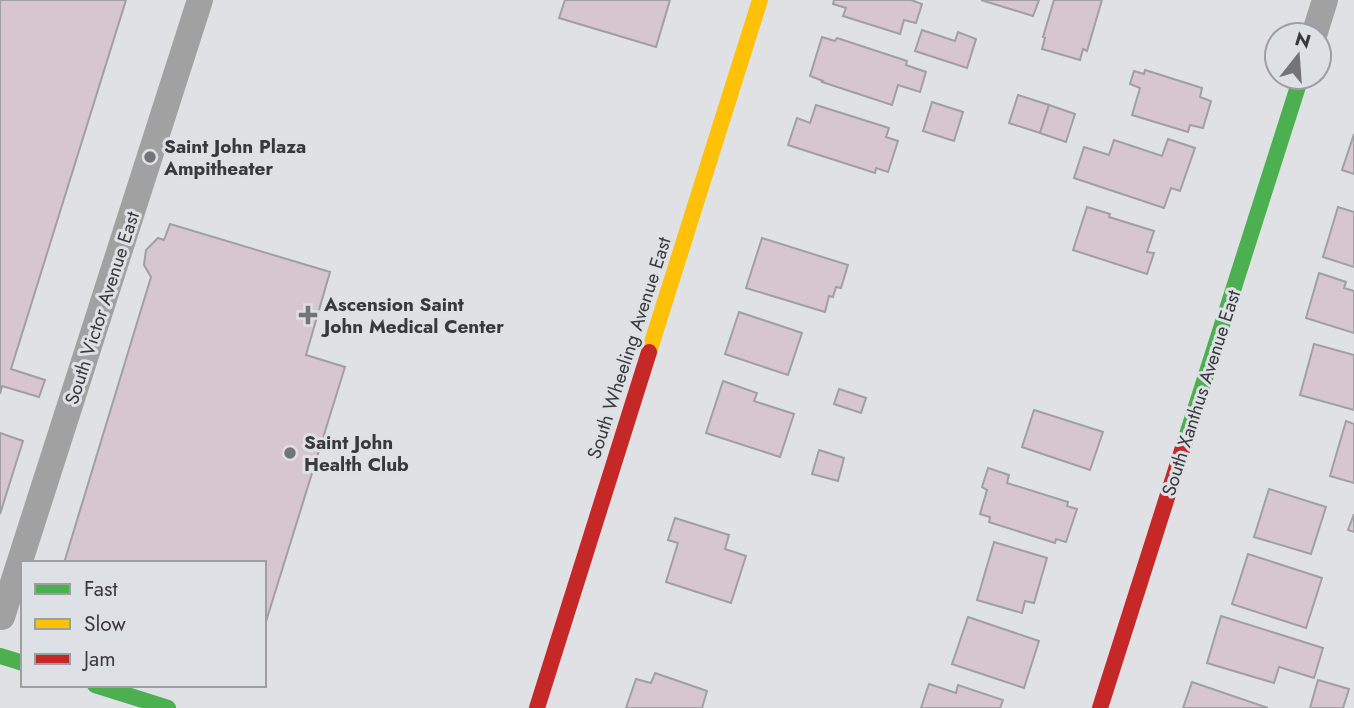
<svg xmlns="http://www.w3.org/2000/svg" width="1354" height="708" font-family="Jost,sans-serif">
<rect width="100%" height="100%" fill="#dfe1e4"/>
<!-- building -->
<g fill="#d7c6d0" stroke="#a0a0a2" stroke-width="2">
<path d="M0,0H126L11,369L45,380L39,397L2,386L0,394Z"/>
<path d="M565,0H670L656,47L559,18Z"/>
<path d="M834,0H911L922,4L916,23L904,20L900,34L843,16L846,8L833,4Z"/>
<path d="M981,0H1039L1033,16Z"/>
<path d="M1054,0H1102L1087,51L1083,49L1080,60L1042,49L1045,38L1043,37Z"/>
<path d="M922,30L955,41L958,32L976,39L967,68L915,51Z"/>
<path d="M822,37L835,41L837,38L907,61L906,65L926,72L920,92L898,85L892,105L822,82L823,81L810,76Z"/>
<path d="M1145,70L1202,88L1200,97L1211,101L1203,128L1190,125L1188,132L1132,115L1140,88L1130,84L1134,71L1144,74Z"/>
<path d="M1018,95L1049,105L1040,133L1009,123Z"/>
<path d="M932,102L963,112L954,141L923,131Z"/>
<path d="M816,105L889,128L886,137L898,141L888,172L876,168L875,173L788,145L797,118L810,123Z"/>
<path d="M1049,105L1075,114L1066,142L1040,133Z"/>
<path d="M1354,134V174L1342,170Z"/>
<path d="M1168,139L1195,148L1180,191L1171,188L1164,208L1074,178L1084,147L1109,155L1114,140L1162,156Z"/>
<path d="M1087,207L1110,214L1109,217L1154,231L1147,252L1154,253L1147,274L1073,250Z"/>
<path d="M1338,207L1354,212V267L1323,257Z"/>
<path d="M170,224L330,272L306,355L345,367L264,628V563H64L151,277L144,265L146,250L158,238L164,240Z"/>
<path d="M762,238L848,265L841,288L836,287L833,297L829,296L825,312L746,288Z"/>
<path d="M1319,273L1346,282L1344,288L1354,291V333L1306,318Z"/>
<path d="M739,312L802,333L788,375L725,354Z"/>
<path d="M1314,344L1354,355V410L1300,395Z"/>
<path d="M723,381L757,393L754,401L794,414L780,457L706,433Z"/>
<path d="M839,389L866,398L861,413L834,404Z"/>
<path d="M1034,410L1103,432L1090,470L1022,447Z"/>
<path d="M1346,421L1354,424V483L1330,476Z"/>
<path d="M0,433L23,441L0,514Z"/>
<path d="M819,450L844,458L838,481L812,474Z"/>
<path d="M988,468L1009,475L1007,483L1068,502L1067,506L1077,509L1066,542L1056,539L1055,543L989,522L990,517L980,514L987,490L982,487Z"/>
<path d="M1269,489L1326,507L1311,554L1254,537Z"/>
<path d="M1354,514V532L1348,530Z"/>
<path d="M675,518L729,535L725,549L746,556L731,603L666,582L678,543L668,540Z"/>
<path d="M994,542L1047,558L1034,603L1025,601L1022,613L977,600Z"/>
<path d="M1248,554L1322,578L1306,628L1232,604Z"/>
<path d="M1221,616L1323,648L1314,678L1279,667L1274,683L1207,663Z"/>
<path d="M968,617L1039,641L1024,688L952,664Z"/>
<path d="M655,673L707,691L702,708H626L636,679L651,683Z"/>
<path d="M1318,680L1349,689L1343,708H1310Z"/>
<path d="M1192,682L1268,708H1183Z"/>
<path d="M929,684L956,693L958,685L1003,700L1000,708H921Z"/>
</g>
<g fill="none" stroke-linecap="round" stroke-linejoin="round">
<!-- street -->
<g stroke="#a2a1a1" stroke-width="26">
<path d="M1314,35L1325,0"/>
<path d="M2,617L200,0"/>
</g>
<!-- fast -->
<g stroke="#4caf50" stroke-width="16">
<path d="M1185,441L1301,77"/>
<path d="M0,656L23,663"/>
<path d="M95,685L168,708"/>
</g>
<!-- slow -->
<path stroke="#ffc107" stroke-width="16" d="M649,352L760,0"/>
<!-- jam -->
<g stroke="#c62828" stroke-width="16">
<path d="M537,708L649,352"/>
<path d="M1100,708L1185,441"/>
</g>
</g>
<!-- markers -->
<g fill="#727476" stroke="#dde1e6" stroke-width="2.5">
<circle cx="150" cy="157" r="7"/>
<path d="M304.5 304.5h7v7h7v7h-7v7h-7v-7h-7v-7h7z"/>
<circle cx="290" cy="453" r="7"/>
</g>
<g text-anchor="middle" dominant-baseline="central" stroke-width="6" stroke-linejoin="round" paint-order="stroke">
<!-- poi labels -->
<g font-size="19" font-weight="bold" fill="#37393b" stroke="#dde1e6" text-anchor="start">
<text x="164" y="146">Saint John Plaza<tspan x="164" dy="22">Ampitheater</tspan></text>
<text x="324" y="304">Ascension Saint<tspan x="324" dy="22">John Medical Center</tspan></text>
<text x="304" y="442">Saint John<tspan x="304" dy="22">Health Club</tspan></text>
</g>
<!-- street labels -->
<g font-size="19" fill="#37393b" stroke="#dde1e6">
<text transform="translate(102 308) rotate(-72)">South Victor Avenue East</text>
<text transform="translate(629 348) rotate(-72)">South Wheeling Avenue East</text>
<text transform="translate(1201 393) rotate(-72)">South Xanthus Avenue East</text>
</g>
</g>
<!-- legend -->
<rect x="21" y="561" width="245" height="126" fill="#dde1e6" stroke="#9b9ea2" stroke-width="2"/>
<rect x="35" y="584" width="35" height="10" fill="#4caf50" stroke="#9b9ea2" stroke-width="2"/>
<text x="84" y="596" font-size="21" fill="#37393b">Fast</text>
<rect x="35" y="619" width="35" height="10" fill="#ffc107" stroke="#9b9ea2" stroke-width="2"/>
<text x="84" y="631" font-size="21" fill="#37393b">Slow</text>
<rect x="35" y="654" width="35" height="10" fill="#c62828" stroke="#9b9ea2" stroke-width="2"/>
<text x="84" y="666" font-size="21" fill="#37393b">Jam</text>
<!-- north arrow -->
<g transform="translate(1298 56) rotate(17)"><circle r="33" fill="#dde1e6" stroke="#9b9ea2" stroke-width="2"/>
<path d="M0-5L12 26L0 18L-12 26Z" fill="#727476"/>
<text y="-10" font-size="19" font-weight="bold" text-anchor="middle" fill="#37393b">N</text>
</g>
</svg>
